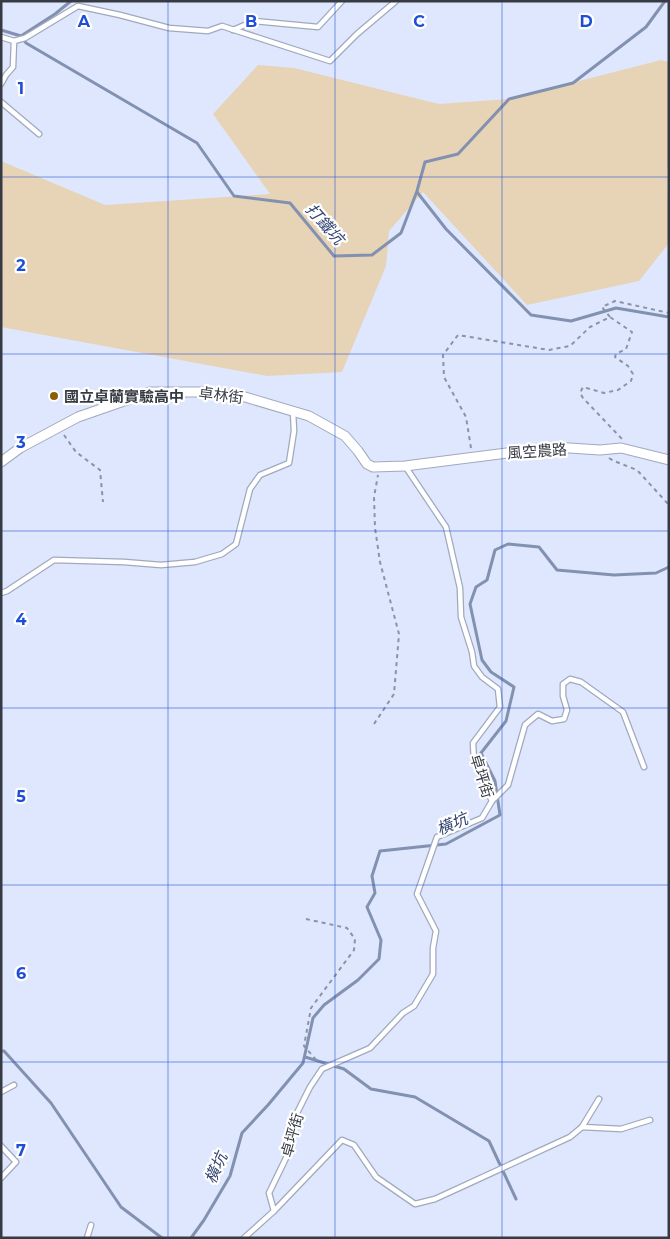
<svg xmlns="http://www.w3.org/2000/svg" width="670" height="1239" font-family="Montserrat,'Noto Sans TC',sans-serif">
<rect width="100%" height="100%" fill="#dee7fd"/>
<!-- green -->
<path fill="#e7d3b5" d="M661,60L669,62V167L667,168L669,243L639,281L527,305L423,192L389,231L386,266L342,372L267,376L1,327V161L105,205L270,194L213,114L258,65L294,68L439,104L509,99Z"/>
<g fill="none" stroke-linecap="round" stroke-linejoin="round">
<!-- stream -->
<g stroke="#8391b1" stroke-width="3">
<path d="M1,30L21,36L26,43L197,143L234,196L290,203L334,256L372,255L401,233L417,191L425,162L458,154L509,99L573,83L646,27L665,1"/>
<path d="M21,36L55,14L71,1"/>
<path d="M417,192L446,229L531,315L571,321L616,308L669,317"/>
<path d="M1,1051H4L51,1103L121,1207L162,1238"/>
<path d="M305,1057L344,1069L371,1089L415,1097L489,1141L516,1199"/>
<path d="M191,1238L204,1220L230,1176L242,1133L268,1105L303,1063L313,1018L324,1005L358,980L379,959L381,940L367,907L375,893L372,876L380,851L446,844L500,815L495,781L481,753L506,721L514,687L491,672L482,660L470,604L476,587L487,580L495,550L508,544L539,547L557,570L614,575L656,573L669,567"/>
</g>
<defs>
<g id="service">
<path d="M233,30L254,21L318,27L342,1"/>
<path d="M1,37L14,41L25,38L78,6L120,15L169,28L208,31L222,26L330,61L357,34L396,1"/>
<path d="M1,84L6,75L13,67L14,41"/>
<path d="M1,102L39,134"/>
<path d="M1,593L7,591L54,560L124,562L161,565L195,562L222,554L236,544L250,489L260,475L289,463L294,431L293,412"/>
<path d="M492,801L508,785L525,725L538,714L552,721L564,719L567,710L563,696V684L570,679L581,682L623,712L644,767"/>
<path d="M1,1092L14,1085"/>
<path d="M582,1127L599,1099"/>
<path d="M1,1146L16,1162L1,1178"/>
<path d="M274,1211L342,1140L354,1145L376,1177L415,1204L435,1199L570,1137L582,1127L621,1129L650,1120"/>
<path d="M87,1238L91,1225"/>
<path d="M244,1238L274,1211L269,1193L286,1158L292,1123L310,1087L322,1069L370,1048L403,1013L414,1006L433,974V948L436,931L417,894L437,837L482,818L492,801L474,761L473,743L500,707L498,689L482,677L474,666L472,652L461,617L460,588L446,527L405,466"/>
</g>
<path id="minor" d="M1,462L20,448L78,417L150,392H202L245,397L309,416L345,436L358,451L367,464L373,467L405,466L554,447L600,450L621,448L669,460"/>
</defs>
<!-- service casing -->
<use href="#service" stroke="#a0a9bd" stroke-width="7"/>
<!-- minor casing -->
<use href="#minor" stroke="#a0a9bd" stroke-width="11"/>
<!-- path -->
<g stroke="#8c93a2" stroke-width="2" stroke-dasharray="4 4" stroke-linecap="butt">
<path d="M610,317L602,307L615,301L669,313"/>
<path d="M64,435L76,452L100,470L103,502"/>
<path d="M471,448L466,417L444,377L443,355L458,335L549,350L570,346L590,327L610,317L632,332L626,349L616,354L615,357L628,366L633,374L631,381L618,390L604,393L583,387L580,393L583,398L622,439"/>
<path d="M609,458L614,461L637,470L669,505"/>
<path d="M374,724L394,694L399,634L380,562L375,528L374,497L378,475"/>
<path d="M306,919L347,928L355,939L354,950L311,1008L304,1046L318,1062"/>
</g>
<!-- service -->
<use href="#service" stroke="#fff" stroke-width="4.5"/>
<!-- minor -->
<use href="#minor" stroke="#fff" stroke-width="9"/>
</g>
<!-- grid -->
<path fill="none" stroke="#1d4ed8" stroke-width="1" stroke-opacity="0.55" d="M168,1V1238M335,1V1238M502,1V1238M1,177H669M1,354H669M1,531H669M1,708H669M1,885H669M1,1062H669"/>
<!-- markers -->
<circle fill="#8a5e00" stroke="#fff" stroke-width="2" cx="54" cy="396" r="5"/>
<g text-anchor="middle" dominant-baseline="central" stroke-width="4.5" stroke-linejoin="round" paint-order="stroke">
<!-- street labels -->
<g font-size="15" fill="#363a42" stroke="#fff">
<text transform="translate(221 395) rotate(7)">卓林街</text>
<text transform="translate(537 451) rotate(-4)">風空農路</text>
<text transform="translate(482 776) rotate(73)">卓坪街</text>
<text transform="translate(292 1135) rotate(-74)">卓坪街</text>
</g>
<!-- poi labels -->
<g font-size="15" font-weight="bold" fill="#363a42" stroke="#fff" text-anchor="start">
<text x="64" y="396">國立卓蘭實驗高中</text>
</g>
<!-- water labels -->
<g font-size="16" font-style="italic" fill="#334472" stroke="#fff">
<text transform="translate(325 224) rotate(48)">打鐵坑</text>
<text transform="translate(452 824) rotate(-23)">橫坑</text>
<text transform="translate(216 1168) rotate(-66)">橫坑</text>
</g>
</g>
<g font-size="16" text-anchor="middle" font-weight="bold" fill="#1d4ed8" stroke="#fff" stroke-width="4.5" stroke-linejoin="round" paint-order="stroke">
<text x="84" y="27">A</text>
<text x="251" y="27">B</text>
<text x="419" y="27">C</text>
<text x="586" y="27">D</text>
<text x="21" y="94">1</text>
<text x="21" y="271">2</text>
<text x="21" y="448">3</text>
<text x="21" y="625">4</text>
<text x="21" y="802">5</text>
<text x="21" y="979">6</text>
<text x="21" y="1156">7</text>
</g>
<!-- border -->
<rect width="670" height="1239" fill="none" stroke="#363a42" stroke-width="5"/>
</svg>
